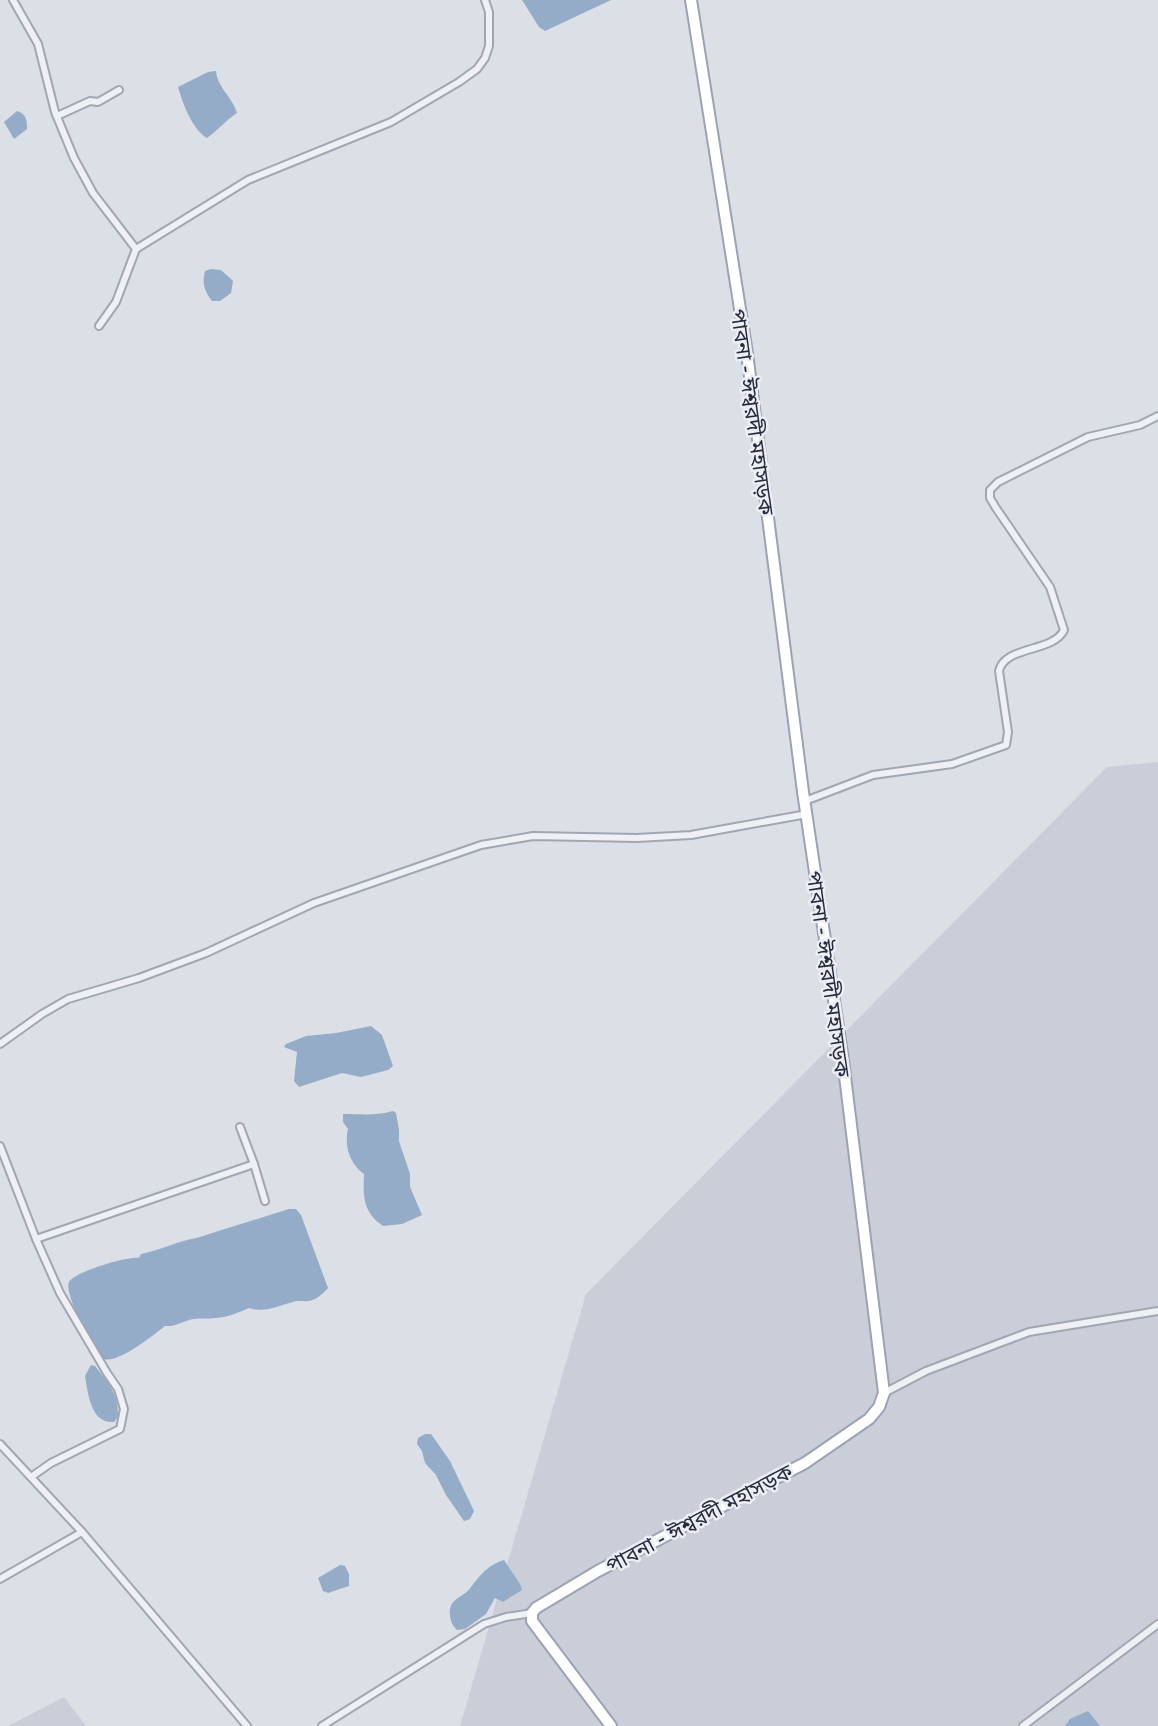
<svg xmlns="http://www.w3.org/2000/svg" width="1158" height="1726" font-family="'IBM Plex Sans','Noto Sans Bengali',sans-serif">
<rect width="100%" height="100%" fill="#dbdfe6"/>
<!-- built -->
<g fill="#c9ced8">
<path d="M1158,762V1726H460L586,1294L1107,767Z"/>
<path d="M64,1697L86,1726H8Z"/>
</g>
<!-- water -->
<g fill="#95acc8">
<path d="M522,0H611L545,31L539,27Z"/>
<path d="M216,71C217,87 233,98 237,113C226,120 218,130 207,138C192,129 183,104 178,87L208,72Z"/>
<path d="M17,111C26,114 27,119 27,129L14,139L4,122Z"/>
<path d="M211,269L221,270L233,281L231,293L220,301H212C204,291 202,283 205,271Z"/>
<path d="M371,1026L382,1035L393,1066L388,1070L361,1077L342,1073L299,1087L294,1081L297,1052L284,1047L286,1044L306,1036L336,1033Z"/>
<path d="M393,1111L396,1113L399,1130V1141L410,1174V1187L422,1215L402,1224L383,1226C363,1212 363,1197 364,1174C350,1164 344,1146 348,1129L343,1122V1114C361,1114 376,1116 393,1111Z"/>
<path d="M289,1209H296L301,1215L328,1288C324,1293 316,1300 309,1301C304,1302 298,1300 293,1302C277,1306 266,1313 249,1308C238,1313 228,1317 216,1318C208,1319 201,1318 193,1319C183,1321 176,1327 165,1326C155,1334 118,1364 104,1359C94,1355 63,1291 69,1282C74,1272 128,1256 139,1258L141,1254C157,1251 171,1244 187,1240C195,1238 201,1237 209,1234Z"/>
<path d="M91,1365L95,1366C109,1383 119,1395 118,1417L114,1422C91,1424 88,1394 85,1376Z"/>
<path d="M425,1434H431L450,1461L474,1511L470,1519L464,1521L446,1495L436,1475L425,1463L422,1451L417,1444L418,1438Z"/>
<path d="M504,1560L520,1584L522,1590L503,1602L495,1598L486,1614L465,1629L457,1630C452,1625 451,1622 450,1616C448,1597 463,1599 471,1587C481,1574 488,1565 504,1560Z"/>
<path d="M340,1565L345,1566L349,1574V1586L328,1593L323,1591L318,1578Z"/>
<path d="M1088,1711L1100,1726H1065L1070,1719Z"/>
</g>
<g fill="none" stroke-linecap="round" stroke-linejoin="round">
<defs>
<g id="street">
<path d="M13,0L38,44L55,112L74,158L93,193L136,249"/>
<path d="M57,116L90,101L98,102L119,90"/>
<path d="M99,326L116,302L136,249L248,180L391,122L459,82L477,69L485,58L489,46V12L485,0"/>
<path d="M805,801L873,775L952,764L1006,745L1008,732L999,671C1005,645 1053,653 1064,630L1050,587L996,508L990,498V490L998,482L1088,437L1140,425L1158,416"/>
<path d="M0,1044L42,1014L68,999L139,978L206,953L314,903L481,845L533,836L637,838L691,835L807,814"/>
<path d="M0,1146L36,1239L60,1293L107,1373L118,1389L124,1409L120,1429L51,1463L31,1477"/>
<path d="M254,1164L265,1201"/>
<path d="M36,1239L254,1164L240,1127"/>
<path d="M884,1393L926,1371L1029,1332L1158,1311"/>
<path d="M0,1444L82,1532L247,1726"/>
<path d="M0,1579L82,1532"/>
<path d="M322,1726L484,1624L506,1617L532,1613"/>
<path d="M1023,1726L1158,1624"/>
</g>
<path id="primary" d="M611,1726L532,1621V1613L536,1608L598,1571L805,1463L869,1419L879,1407L884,1393L843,1060L803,792L747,353L691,0"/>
</defs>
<!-- street casing -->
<use href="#street" stroke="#a1a6b0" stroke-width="10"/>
<!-- primary casing -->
<use href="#primary" stroke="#9ba3b2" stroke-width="14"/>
<!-- street -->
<use href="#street" stroke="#eef0f5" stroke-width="6"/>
<!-- primary -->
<use href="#primary" stroke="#fff" stroke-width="10"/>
</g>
<g text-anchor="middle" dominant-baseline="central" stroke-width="5" stroke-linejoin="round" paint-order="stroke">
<!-- street labels -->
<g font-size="21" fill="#252d3c" stroke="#ebeef4">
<text transform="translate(753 412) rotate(82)">পাবনা - ঈশ্বরদী মহাসড়ক</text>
<text transform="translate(829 974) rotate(82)">পাবনা - ঈশ্বরদী মহাসড়ক</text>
<text transform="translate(699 1518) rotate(-28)">পাবনা - ঈশ্বরদী মহাসড়ক</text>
</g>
</g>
</svg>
